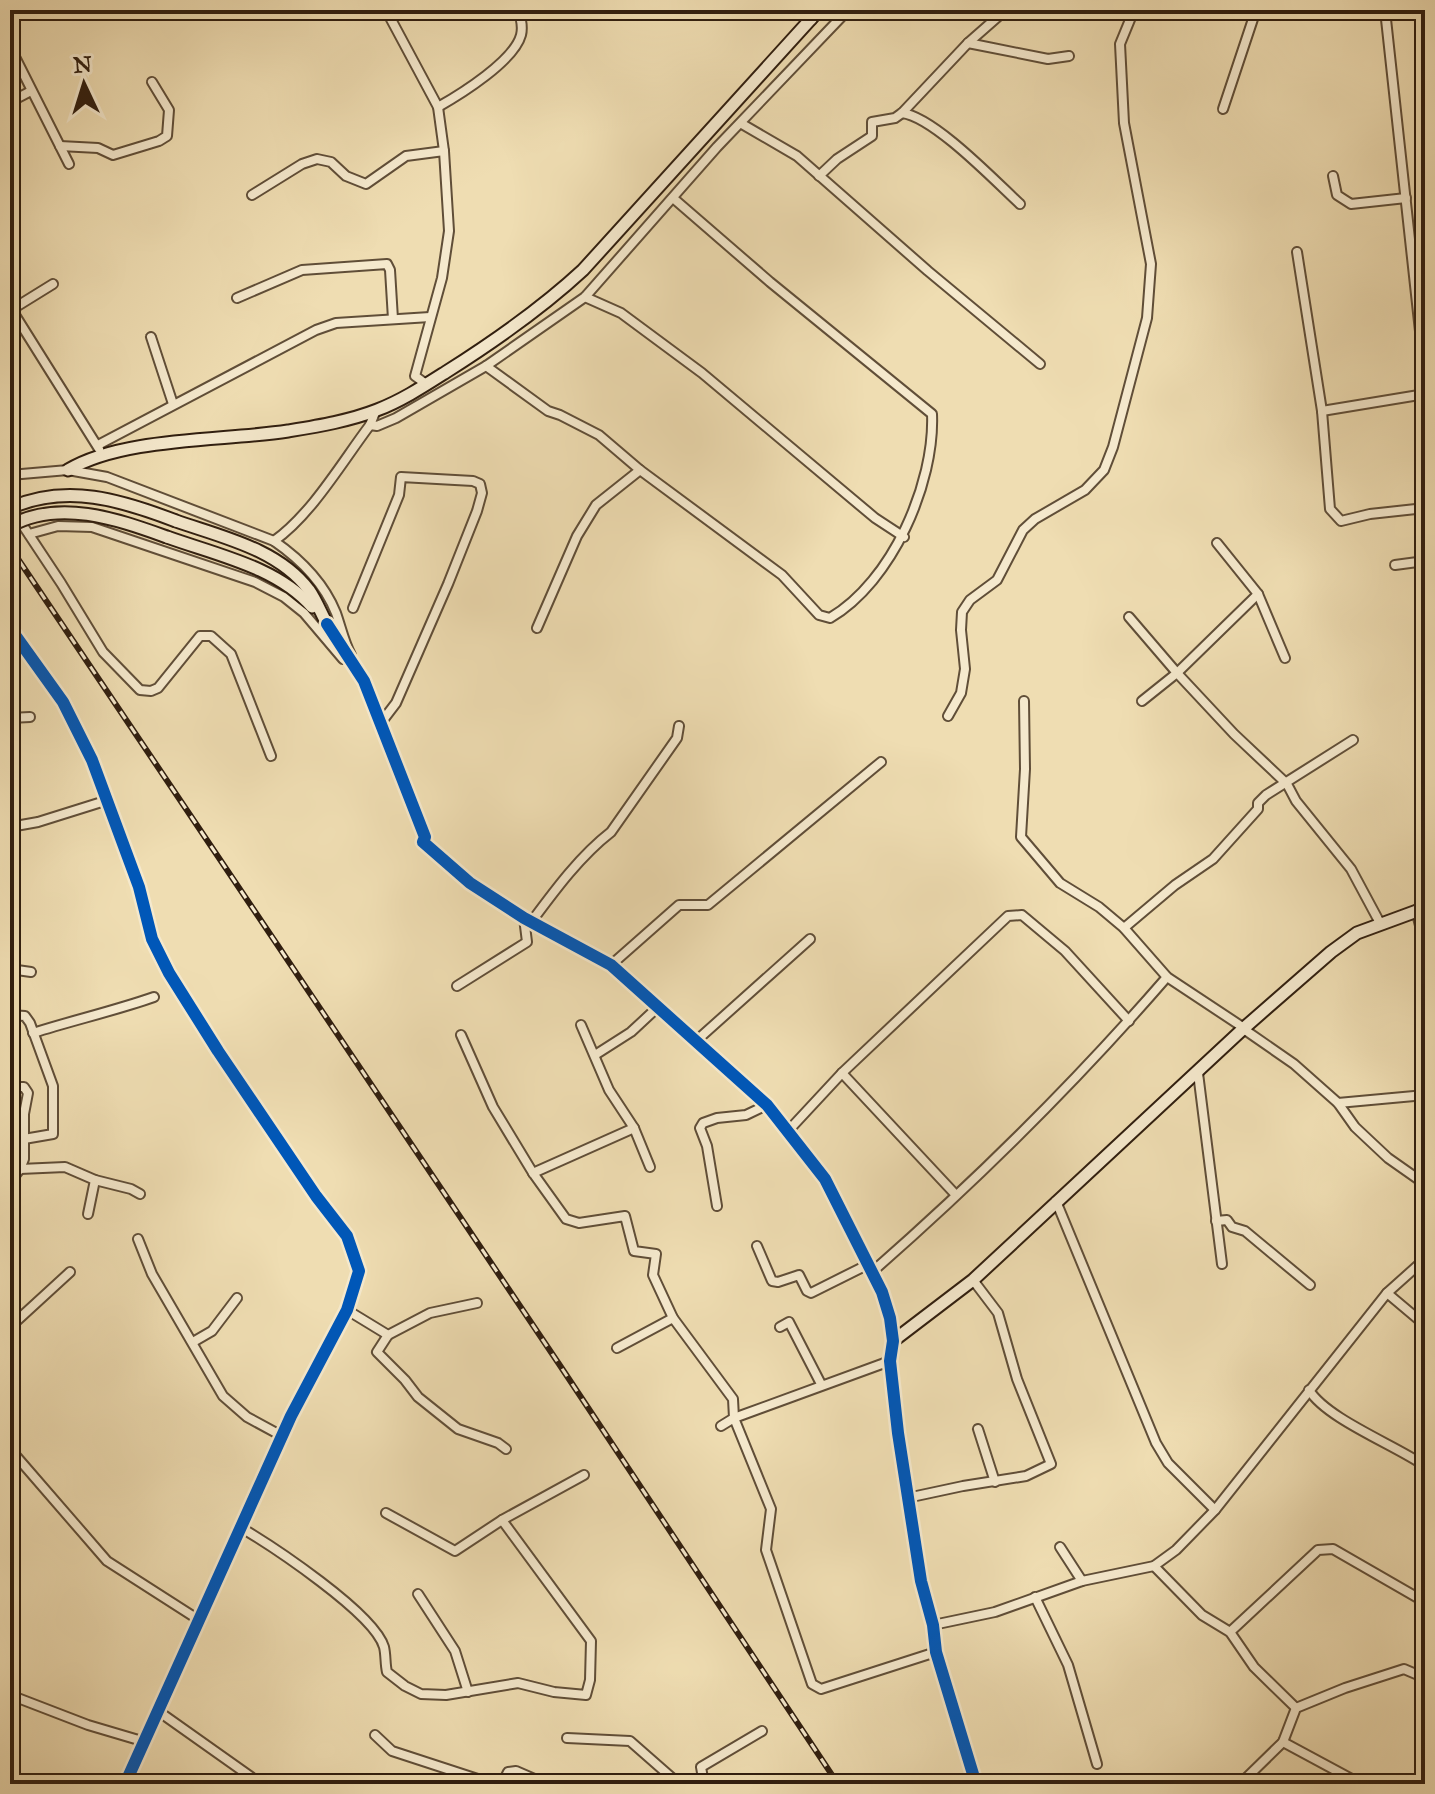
<svg xmlns="http://www.w3.org/2000/svg" width="1435" height="1794" font-family="'IM FELL Great Primer',serif">
<rect width="100%" height="100%" fill="#efddb2"/>
<filter id="stains"><feTurbulence type="fractalNoise" baseFrequency=".0025" numOctaves="4"/><feColorMatrix values="0 0 0 0 .2 0 0 0 0 .09 0 0 0 0 .02 0 0 0 .5 -.17"/></filter>
<radialGradient id="worn" r=".72"><stop offset=".6" stop-color="#630" stop-opacity="0"/><stop offset="1" stop-color="#630" stop-opacity=".3"/></radialGradient>
<g fill="none" stroke-linecap="round" stroke-linejoin="round">
<defs>
<g id="minor">
<path d="M386,10L438,107L444,151L449,231L442,278L415,376L426,384"/>
<path d="M801,10L812,20"/>
<path d="M1385,10L1425,377"/>
<path d="M968,43L1048,59L1069,56"/>
<path d="M10,47L69,164"/>
<path d="M10,102L31,91"/>
<path d="M438,107C461,94 514,61 521,35C523,27 521,18 518,10"/>
<path d="M1223,109L1256,10"/>
<path d="M902,113C934,117 995,181 1020,204"/>
<path d="M742,124L797,156L928,271L1040,364"/>
<path d="M60,146L98,148L113,155L159,141L167,136L169,110L152,82"/>
<path d="M819,176L837,159L872,136V122L895,118L902,113L968,43L1001,14V10"/>
<path d="M1333,176L1337,195L1351,204L1406,198"/>
<path d="M252,195L302,164L317,159L331,162L346,176L366,184L406,156L444,151"/>
<path d="M1297,252L1322,411L1330,509L1341,521L1370,514L1425,508"/>
<path d="M585,297L621,313L702,373L875,518L904,537"/>
<path d="M237,298L302,270L387,264L390,270L393,319"/>
<path d="M10,307L99,449"/>
<path d="M11,310L53,284"/>
<path d="M151,337L173,404"/>
<path d="M486,366L548,411L560,415L599,435L640,470L782,575L819,615L830,618C892,582 935,483 932,414L770,282L673,198"/>
<path d="M376,410L370,425L377,426L396,418L486,366L585,297L717,147L848,10"/>
<path d="M1322,411L1425,394"/>
<path d="M98,445L316,330L336,323L430,317"/>
<path d="M10,475L68,470L107,477L274,541C300,559 324,583 336,613C341,627 344,642 351,655"/>
<path d="M10,506L61,583L103,652L140,690L151,691L158,688L200,636H211L231,654L271,756"/>
<path d="M29,534L58,526L92,527L255,582L284,597L304,613L343,659"/>
<path d="M274,541C312,514 342,462 370,425"/>
<path d="M1217,543L1258,594L1285,658"/>
<path d="M1395,565L1425,561"/>
<path d="M353,608L399,495L401,477L473,481L480,484L482,493L477,511L448,584L396,703L380,724"/>
<path d="M1129,617L1177,673L1234,734L1287,784L1296,801L1351,869L1380,923"/>
<path d="M327,624L364,681L425,837L423,842L470,883L524,918L611,965L767,1105L825,1179L882,1292L890,1318L893,1341L890,1361L898,1433L921,1581L933,1625L936,1652L976,1784"/>
<path d="M537,628L577,536L596,505L640,470"/>
<path d="M1024,701L1025,769L1021,837L1060,883L1099,907L1124,928L1167,977L1244,1028"/>
<path d="M1142,701L1177,673L1258,594"/>
<path d="M948,716L961,693L965,669L961,630L962,612L970,600L997,580L1023,530L1035,519L1085,490L1104,470L1113,447L1147,318L1151,264L1124,123L1120,44L1134,10"/>
<path d="M10,718L30,717"/>
<path d="M1425,783L1421,789L1425,808"/>
<path d="M10,827L38,822L105,801"/>
<path d="M1416,910L1425,945"/>
<path d="M532,921C555,890 580,856 611,832L677,738L679,726"/>
<path d="M1124,928L1175,885L1213,859L1258,809V803L1266,795L1353,740"/>
<path d="M611,965L679,905H708L881,762"/>
<path d="M10,969L31,972"/>
<path d="M457,986L527,942L524,918"/>
<path d="M10,1015L25,1016L30,1023L53,1086V1134L24,1139"/>
<path d="M581,1025L609,1090L634,1128L650,1167"/>
<path d="M1245,1030L1294,1064L1338,1103L1355,1127L1388,1158L1425,1184"/>
<path d="M33,1033C74,1020 114,1011 154,997"/>
<path d="M461,1035L493,1107L533,1173L566,1219L579,1223L625,1216L634,1251L656,1254L653,1275L673,1318L733,1399L734,1418L721,1426"/>
<path d="M696,1041L810,939"/>
<path d="M595,1055L631,1032L659,1006"/>
<path d="M842,1073L955,1194"/>
<path d="M1198,1073L1222,1264"/>
<path d="M10,1087H24L28,1093L24,1114V1159L20,1169L10,1182"/>
<path d="M1338,1103L1425,1095"/>
<path d="M789,1130L842,1073L1008,916L1022,915L1065,951L1129,1021"/>
<path d="M20,1169L65,1167L95,1180L88,1214"/>
<path d="M533,1173L634,1128"/>
<path d="M95,1180L131,1189L140,1194"/>
<path d="M1056,1201L1156,1443L1168,1463L1215,1510"/>
<path d="M717,1206L707,1146L700,1128L703,1123L717,1118L746,1115L767,1105"/>
<path d="M1216,1221L1227,1220L1232,1227L1245,1231L1310,1285"/>
<path d="M138,1239L152,1274L223,1396L247,1417L282,1436"/>
<path d="M757,1246L772,1281L778,1282L799,1275L807,1291L811,1293L869,1264"/>
<path d="M872,1272C977,1180 1076,1082 1167,977"/>
<path d="M1387,1293L1425,1325"/>
<path d="M347,1310L388,1335L430,1313L477,1303"/>
<path d="M10,1327L70,1272"/>
<path d="M780,1327L789,1322L821,1384"/>
<path d="M388,1335L377,1352L405,1380L418,1397L458,1429L498,1443L506,1449"/>
<path d="M193,1342L212,1331L237,1298"/>
<path d="M617,1348L673,1318"/>
<path d="M890,1361L734,1418L771,1509L766,1550L812,1684L821,1689L936,1652"/>
<path d="M1309,1390C1327,1419 1395,1445 1425,1466"/>
<path d="M978,1429L995,1482"/>
<path d="M10,1449L107,1561L199,1620"/>
<path d="M907,1498L963,1486L1026,1476L1051,1464L1017,1379L998,1313L973,1280"/>
<path d="M386,1513L455,1551L502,1520L584,1475"/>
<path d="M240,1527C272,1546 374,1613 384,1647C386,1655 385,1664 387,1672L405,1686L421,1694L446,1695L518,1683L554,1692L586,1695L590,1680L591,1641L502,1520"/>
<path d="M1060,1547L1082,1581"/>
<path d="M1154,1566L1202,1615L1230,1632L1254,1667L1296,1708"/>
<path d="M418,1594L455,1651L468,1692"/>
<path d="M1035,1597L1068,1665L1097,1764"/>
<path d="M933,1625L995,1612L1082,1581L1154,1566L1176,1550L1215,1510L1387,1293L1425,1259"/>
<path d="M1230,1632L1318,1550L1333,1549L1425,1602"/>
<path d="M10,1695L88,1725L142,1741"/>
<path d="M158,1711L261,1784"/>
<path d="M375,1735L392,1751L493,1784"/>
<path d="M567,1738L630,1741L679,1784"/>
<path d="M1283,1742L1361,1784"/>
<path d="M502,1784L508,1772L516,1771L546,1784"/>
<path d="M704,1784L701,1767L762,1731"/>
<path d="M1240,1784L1283,1742L1296,1708L1345,1688L1404,1669L1425,1678"/>
</g>
<path id="tertiary" d="M10,628L63,702L92,760L139,887L152,939L169,973L218,1051L316,1196L347,1236L359,1271L347,1310L291,1416L125,1784"/>
<g id="secondary">
<path d="M68,470C123,437 223,441 288,431C318,426 349,421 377,410C401,401 424,386 446,372C495,341 541,309 583,270L819,10"/>
<path d="M176,521C222,537 278,549 309,590C316,600 321,613 327,624"/>
<path d="M167,537C217,555 277,567 312,607"/>
<path d="M893,1341L973,1280L1244,1028L1331,952L1357,933L1425,908"/>
</g>
</defs>
<!-- minor casing -->
<use href="#minor" stroke="#604e38" stroke-width="12"/>
<!-- tertiary casing -->
<use href="#tertiary" stroke="#604e38" stroke-width="14"/>
<!-- secondary casing -->
<use href="#secondary" stroke="#301e0f" stroke-width="15"/>
<!-- minor -->
<use href="#minor" stroke="#f5e9cd" stroke-width="8"/>
<!-- tertiary -->
<use href="#tertiary" stroke="#f5e9cd" stroke-width="10"/>
<!-- secondary -->
<use href="#secondary" stroke="#f5e9cd" stroke-width="11"/>
<defs>
<path id="rail" d="M10,547L559,1364L838,1784"/>
</defs>
<!-- rail casing -->
<use href="#rail" stroke="#301e0f" stroke-width="6"/>
<!-- rail -->
<use href="#rail" stroke="#f5e9cd" stroke-width="3" stroke-dasharray="9" stroke-linecap="butt"/>
<defs>
<g id="secondary-bridge">
<path d="M10,508C67,483 121,500 176,521"/>
<path d="M10,526C60,498 119,520 167,537"/>
</g>
</defs>
<!-- secondary-bridge casing -->
<use href="#secondary-bridge" stroke="#301e0f" stroke-width="15" stroke-linecap="butt"/>
<!-- secondary-bridge -->
<use href="#secondary-bridge" stroke="#f5e9cd" stroke-width="11"/>
<defs>
<g id="cycleway">
<path d="M327,624L364,681L425,837L423,842L470,883L524,918L611,965L767,1105L825,1179L882,1292L890,1318L893,1341L890,1361L898,1433L921,1581L933,1625L936,1652L976,1784"/>
<path d="M10,628L63,702L92,760L139,887L152,939L169,973L218,1051L316,1196L347,1236L359,1271L347,1310L291,1416L125,1784"/>
</g>
</defs>
<!-- cycleway casing -->
<use href="#cycleway" stroke="#f5e9cd" stroke-width="17"/>
<!-- cycleway -->
<use href="#cycleway" stroke="#0057b8" stroke-width="12"/>
</g>
<!-- margin -->
<rect width="1435" height="1794" fill="none" stroke="#efddb2" stroke-width="40"/>
<rect x="12" y="12" width="1411" height="1770" fill="none" stroke="#301e0f" stroke-width="4"/>
<rect x="20" y="20" width="1395" height="1754" fill="none" stroke="#301e0f" stroke-width="2"/>
<!-- north arrow -->
<g transform="translate(84 84) rotate(356)" stroke="#f5e9cd" stroke-width="6" paint-order="stroke">
<path d="M0-6L14 30L0 20L-14 30Z" fill="#301e0f"/>
<text y="-12" font-size="22" font-weight="bold" text-anchor="middle" fill="#301e0f">N</text>
</g>
<rect width="100%" height="100%" filter="url(#stains)"/>
<rect width="100%" height="100%" fill="url(#worn)"/>
</svg>
